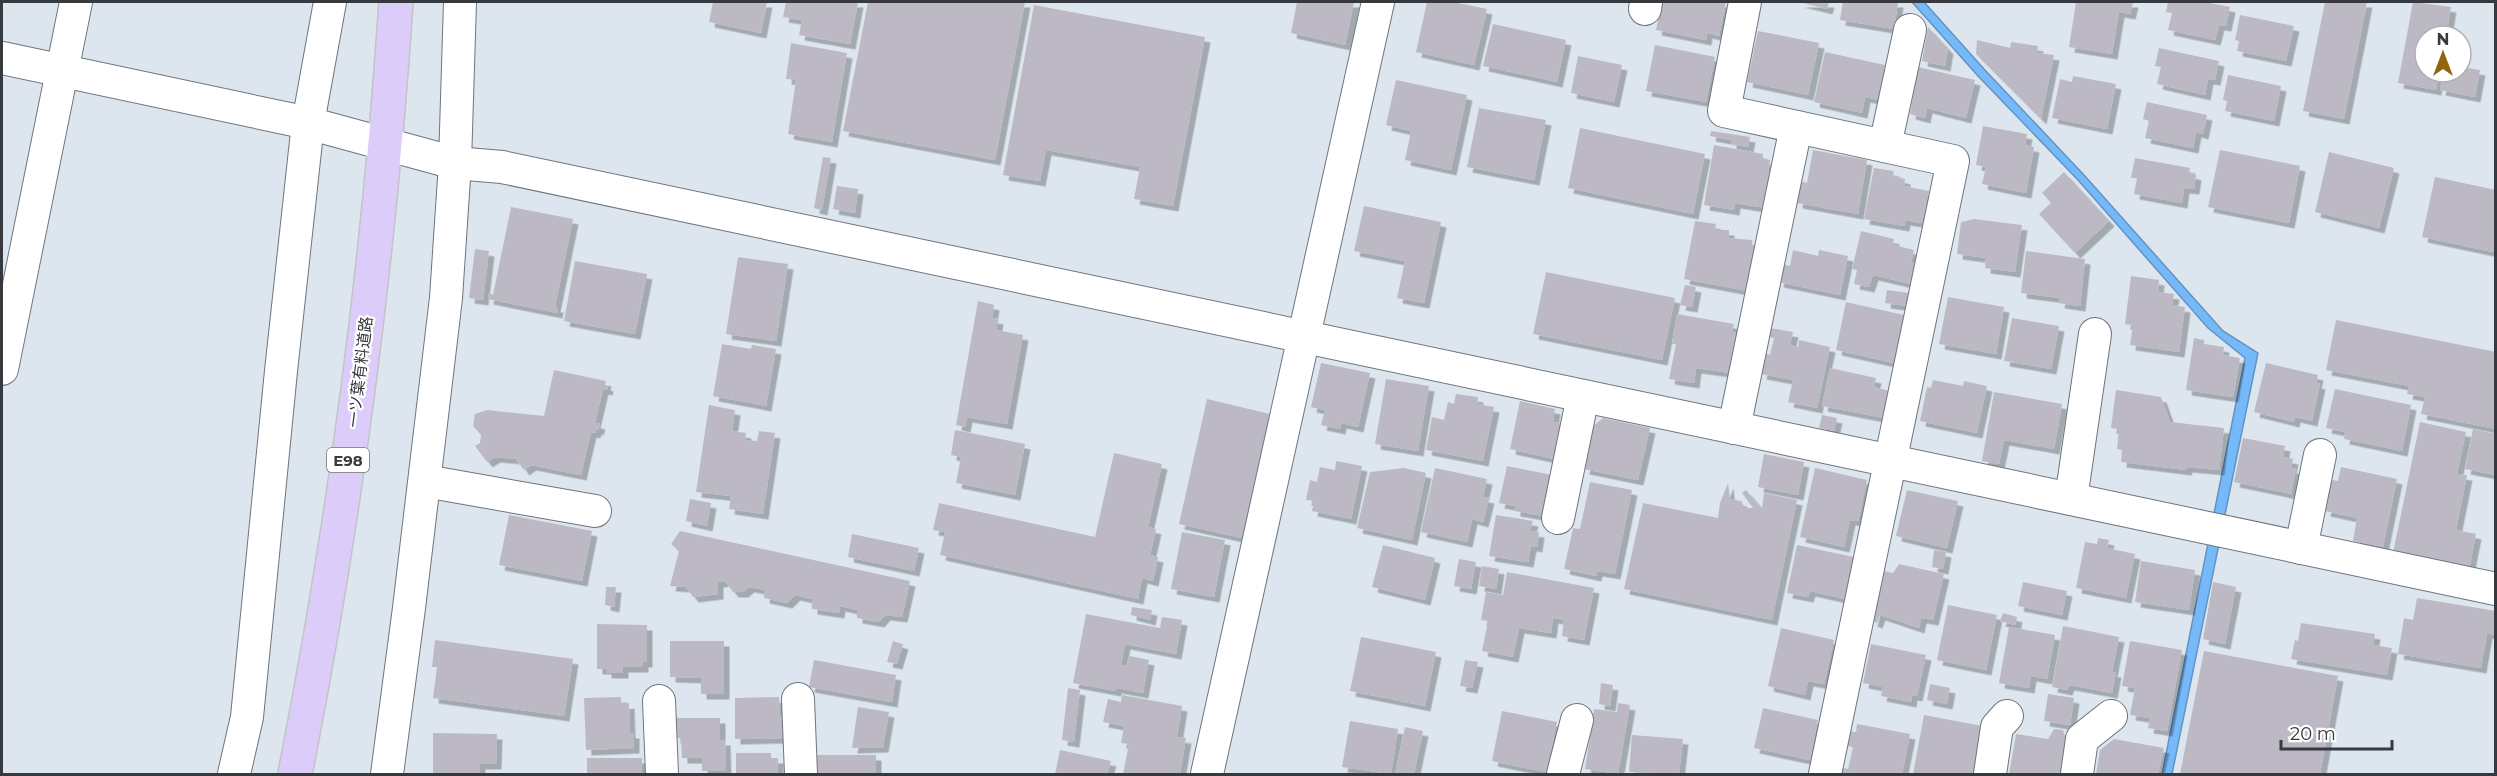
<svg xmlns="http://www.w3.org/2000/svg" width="2497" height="776" font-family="Montserrat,'Noto Sans JP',sans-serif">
<defs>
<filter id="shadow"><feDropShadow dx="5.5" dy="5.5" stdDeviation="0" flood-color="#0004"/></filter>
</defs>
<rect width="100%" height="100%" fill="#dde6ef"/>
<!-- water -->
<path fill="#76b9f9" stroke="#6393c1" stroke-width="1.5" d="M1912,2H1924L1984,69L2084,175L2223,331L2258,353L2172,774H2162L2245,358L2208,328L2078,180L1978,76Z"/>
<!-- building -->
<g fill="#bcb9c5" filter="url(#shadow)">
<path d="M713,2H767L761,33L709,22Z"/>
<path d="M786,2H858L850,44L799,35L802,20L783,17Z"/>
<path d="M868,2H1025L995,160L843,131Z"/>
<path d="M1297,2H1354L1345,45L1291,33Z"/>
<path d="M1427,2H1454L1487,9L1474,65L1416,52Z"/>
<path d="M1662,2H1726L1719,36L1707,33L1706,40L1656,30Z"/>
<path d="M1799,2H1829L1827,9Z"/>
<path d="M1843,2H1898L1894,29L1840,20Z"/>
<path d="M2076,2H2133L2130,14L2119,12L2112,54L2069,47Z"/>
<path d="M2168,2H2205L2230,7L2226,26L2219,25L2215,40L2168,30L2172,13L2166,12Z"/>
<path d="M2325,2H2367L2344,119L2303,111Z"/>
<path d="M2413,2L2451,7L2446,36H2425V72H2439L2436,90L2398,83Z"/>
<path d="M1034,5L1205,37L1173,206L1134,199L1140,167L1046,150L1040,181L1003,175Z"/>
<path d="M2240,15L2294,26L2286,61L2237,51L2239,41L2235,40Z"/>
<path d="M1493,24L1566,40L1557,82L1483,66Z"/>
<path d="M1928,27L1948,49L1945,66L1922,61Z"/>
<path d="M1758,31L1819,43L1808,95L1747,82Z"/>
<path d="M1977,40L2010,48L2011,42L2038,46L2037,53L2054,55L2041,119L1976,54Z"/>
<path d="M791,43L847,53L832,142L788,134L796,80L786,79Z"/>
<path d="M1655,45L1715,57L1706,102L1646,91Z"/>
<path d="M2159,48L2219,61L2215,80L2208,79L2205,95L2157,84L2161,67L2155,66Z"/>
<path d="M1825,52L1885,65L1878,100L1865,97L1862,113L1814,102Z"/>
<path d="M1578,56L1622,65L1614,102L1571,93Z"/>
<path d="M1918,67L1975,80L1966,118L1927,108L1925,118L1910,114Z"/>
<path d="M2461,67L2480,70L2475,97L2440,90L2444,72H2461Z"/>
<path d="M2228,75L2281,86L2274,121L2225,111L2227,101L2223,100Z"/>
<path d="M2073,76L2116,84L2107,129L2052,118L2060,79L2072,82Z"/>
<path d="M1396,80L1467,95L1451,170L1405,160L1411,131L1386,125Z"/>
<path d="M2147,102L2207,115L2203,134L2196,132L2193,148L2145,138L2149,121L2143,119Z"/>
<path d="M1479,108L1546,120L1534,180L1467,167Z"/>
<path d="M1983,126L2027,134L2025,145L2034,147L2026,193L1982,184L1986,167L1976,165Z"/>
<path d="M1580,128L1705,154L1693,214L1568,188Z"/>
<path d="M1711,131L1750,137L1748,147L1731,144V140L1710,136Z"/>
<path d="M1714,145L1763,154V159L1770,160L1768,175H1772L1766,208L1735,203L1734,210L1704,205Z"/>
<path d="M1813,150L1867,160L1858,214L1797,203L1800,181L1807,183Z"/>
<path d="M2220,150L2300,166L2289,223L2208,207Z"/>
<path d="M2329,152L2394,168L2379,228L2315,212Z"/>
<path d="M823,157L831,158L822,210L814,208Z"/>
<path d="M2135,158L2190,168L2189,173L2196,175L2194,189L2184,188L2182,203L2134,194L2137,178H2131Z"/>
<path d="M1874,168L1894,171L1893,176L1905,179L1904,186L1929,191L1922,223L1905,220L1904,226L1864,219Z"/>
<path d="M2064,172L2109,221L2075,253L2039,214L2051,203L2042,193Z"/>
<path d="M2435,177L2496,190V238L2493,252L2422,237Z"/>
<path d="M837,186L858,189L855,213L833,209Z"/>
<path d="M1364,206L1441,222L1424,303L1397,298L1405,261L1354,251Z"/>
<path d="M511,207L573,219L555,307H558L557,313L488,299L489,293L493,295Z"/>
<path d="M1974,219L2022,225L2015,272L1985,268L1986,258L1957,254L1961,222Z"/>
<path d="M1695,221L1716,224L1715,230H1729V238L1752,240L1753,259L1748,291L1684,279Z"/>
<path d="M1861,231L1894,239L1893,245L1914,250L1911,263L1916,264L1911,284L1873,275L1869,287L1854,284L1857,270L1852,269Z"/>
<path d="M475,249L489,251L483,300L469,298Z"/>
<path d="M1793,250L1818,256L1819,250L1848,256L1840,295L1778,282L1782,264L1790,266Z"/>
<path d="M2026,251L2085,259L2080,306L2059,303L2060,298L2021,293Z"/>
<path d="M738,257L788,264L776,341L726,334Z"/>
<path d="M575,261L647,274L635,334L564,321Z"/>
<path d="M1546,272L1675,298L1662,360L1533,334Z"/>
<path d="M2131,276L2159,280L2158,292L2174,294L2172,305L2185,307L2179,352L2130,345L2133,325L2125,324Z"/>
<path d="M1685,285L1696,287L1692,307L1680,305Z"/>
<path d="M1887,290L1909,293L1907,306L1885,303Z"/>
<path d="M1948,297L2004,307L1996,354L1939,344Z"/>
<path d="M978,301L994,305L992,318L998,319L996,330L1023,335L1007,424L967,417L965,427L956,425Z"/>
<path d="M1846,302L1904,315L1894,363L1836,350Z"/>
<path d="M1677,314L1734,324L1732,332L1737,333L1731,373L1696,368L1694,383L1669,379L1676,344H1672Z"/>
<path d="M2012,318L2059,326L2051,369L2004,361Z"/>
<path d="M2336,320L2496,352V429L2421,414L2425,397L2407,394L2409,386L2326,370Z"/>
<path d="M1770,328L1793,332L1790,345L1798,347L1799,340L1830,347L1817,408L1788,402L1793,380L1761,374L1765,353L1770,355L1774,338L1768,337Z"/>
<path d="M2194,338L2204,340V344L2224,347L2223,355L2240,358L2233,397L2186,390Z"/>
<path d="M722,344L751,349L752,345L776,349L766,406L713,396Z"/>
<path d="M1321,363L1370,373L1358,427L1341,423L1340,429L1321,425L1325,410L1311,407Z"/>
<path d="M2266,363L2318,375L2316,383L2320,384L2312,421L2295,417L2294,422L2254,412Z"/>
<path d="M1830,368L1876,378L1874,387L1890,391L1884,418L1822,406Z"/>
<path d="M554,370L606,381L605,385L608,386L607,390L603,389L595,423L600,424L598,430L596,429L595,433L591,432L581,475L531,465L524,470L516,459L495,457L487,462L475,446L480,443L481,435L473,426L475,414L487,410L544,416Z"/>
<path d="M1386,379L1429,386L1418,451L1375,444Z"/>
<path d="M1933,380L1963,386L1964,381L1987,386L1977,433L1920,421L1927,387L1931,388Z"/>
<path d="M2335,389L2411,405L2402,451L2344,439L2345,432L2326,428Z"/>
<path d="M2116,390L2161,397L2170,422L2224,428L2219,470L2187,467L2186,470L2121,462L2122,450L2117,449L2119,429L2111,428Z"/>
<path d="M1994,392L2062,404L2054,449L2004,440L1999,464L1982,461Z"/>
<path d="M1456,394L1478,397L1477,404L1494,407L1483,461L1426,450L1432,417L1444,420L1448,402L1454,404Z"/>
<path d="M1207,399L1270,414L1242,538L1179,524Z"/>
<path d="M1520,401L1555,409L1553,422L1561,423L1554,459L1510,449Z"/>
<path d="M709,405L735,410L732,431L746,433L745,440L757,441L759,431L775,433L763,514L729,509L731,496L696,492Z"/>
<path d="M1822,415L1837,418L1834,431L1819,428Z"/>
<path d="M1603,418L1650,428L1638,480L1584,469L1592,427Z"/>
<path d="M2420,422L2466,432L2457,474L2467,475L2456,530L2476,534L2469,569L2393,553Z"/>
<path d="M2473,429L2496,434V475L2465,469Z"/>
<path d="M955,430L1025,444L1015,495L956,483L961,457L951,455Z"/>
<path d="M2243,438L2285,446L2283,457L2293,459L2291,468L2296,469L2291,494L2234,482Z"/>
<path d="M1114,453L1162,464L1148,527L1156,529L1150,555L1158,557L1153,581L1142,578L1138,599L940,555L945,532L933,530L939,503L1095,537Z"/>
<path d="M1764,454L1804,462L1798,495L1758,487Z"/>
<path d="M1336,461L1362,466L1351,519L1312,511L1314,501L1306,500L1310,480L1317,482L1320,467L1335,470Z"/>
<path d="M1507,466L1552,475L1543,516L1515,511V506L1499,503Z"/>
<path d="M2341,467L2397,479L2383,547L2353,541L2357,518L2325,511L2332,480L2338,481Z"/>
<path d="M1404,468L1426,473L1412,540L1357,528L1370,472Z"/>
<path d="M1435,468L1487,479L1483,497L1489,498L1483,522L1472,519L1467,542L1421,532Z"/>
<path d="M1815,468L1867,480L1858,521L1850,520L1844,547L1800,537Z"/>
<path d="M1590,482L1632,490L1615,574L1597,571L1596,576L1564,569L1573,528L1580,529Z"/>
<path d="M1728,483L1730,499L1741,501L1745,508H1753L1742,493L1746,490L1762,509L1764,493L1797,500L1772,620L1624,589L1643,503L1718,518L1720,503Z"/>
<path d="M1907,490L1958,501L1947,548L1896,536Z"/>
<path d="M690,499L711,503L707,526L686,521Z"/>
<path d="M509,515L592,531L582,581L499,565Z"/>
<path d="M1496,515L1533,521L1530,531L1539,532L1537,547L1531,546L1528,562L1489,556Z"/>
<path d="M680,531L910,581L902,617L885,615L879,622L857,618V610L840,606L839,613L812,609V599L795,595L787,603L764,598L765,590L749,587L743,592H733L725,581L718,582V594L693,597L686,587L670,586L679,551L671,544Z"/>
<path d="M1182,532L1225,540L1214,597L1171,589Z"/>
<path d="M852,534L919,548L914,571L848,557Z"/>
<path d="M2098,538L2109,540L2107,548L2135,554L2126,598L2076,588L2085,542L2097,544Z"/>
<path d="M1383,545L1435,558L1425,600L1372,587Z"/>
<path d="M1797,545L1854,557L1845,599L1810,591L1808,597L1787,593Z"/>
<path d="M1934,550L1946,552L1943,569L1932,567Z"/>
<path d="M1459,559L1476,562L1471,589L1454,586Z"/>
<path d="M2141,561L2195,570L2189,610L2135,602Z"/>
<path d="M1899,564L1944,574L1933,620L1921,618L1919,628L1880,615L1877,623L1872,621L1884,571L1893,573Z"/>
<path d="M1482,566L1499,569L1496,589L1479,586Z"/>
<path d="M1507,572L1594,588L1584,640L1562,636L1564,620L1553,618L1551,633L1519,628L1513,657L1482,651L1488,621L1481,620L1486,592L1503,595Z"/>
<path d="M2023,582L2067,591L2062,615L2018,606Z"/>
<path d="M2213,582L2236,587L2225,644L2203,639Z"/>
<path d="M606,587H616L614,607L605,605Z"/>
<path d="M2417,598L2496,611V635L2487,633L2481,668L2398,654L2404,618L2413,620Z"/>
<path d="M1948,605L1997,615L1986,670L1937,660Z"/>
<path d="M1132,607L1152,610L1150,620L1131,615Z"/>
<path d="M2003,613L2017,617L2015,625L2000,621Z"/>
<path d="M1086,614L1160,628L1162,617L1182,620L1176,654L1125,644L1121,665H1127L1129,656L1149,660L1143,693L1116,688V691L1073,683Z"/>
<path d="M2301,623L2375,634L2373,645L2392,648L2387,675L2291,659L2295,640L2298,641Z"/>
<path d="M597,624L647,625V662H643V667H623V673H606V669H597Z"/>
<path d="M2063,626L2119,637L2112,672H2116L2112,693L2069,685L2067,690L2052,687Z"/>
<path d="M2009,627L2055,635L2047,679L2031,676L2029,688L1999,683Z"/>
<path d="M1781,628L1834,640L1824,684L1808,681L1805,695L1768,686Z"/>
<path d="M1361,637L1436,652L1425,706L1350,691Z"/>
<path d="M435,640L573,659L564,716L433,698L437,667H432Z"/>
<path d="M670,641H724V694H701V678L670,677Z"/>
<path d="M893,641L903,644L897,664L887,662Z"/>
<path d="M2130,641L2182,650L2167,731L2148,728L2150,718L2130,715L2135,688L2122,686Z"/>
<path d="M1871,644L1926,655L1917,696L1912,695L1911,702L1881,696L1883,687L1863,683Z"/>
<path d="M2204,651L2338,676L2320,774H2180Z"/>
<path d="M814,660L896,675L892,702L809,687Z"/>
<path d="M1465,660L1478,662L1472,688L1460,686Z"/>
<path d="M1601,683L1613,685L1610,706L1599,704Z"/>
<path d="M1930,684L1950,688L1947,704L1927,700Z"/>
<path d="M1068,688L1080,690L1074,742L1062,740Z"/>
<path d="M2048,694L2074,698L2070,725L2044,721Z"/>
<path d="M1122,695L1182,706L1177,737L1186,738L1180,774H1123L1129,744L1121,743L1124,726L1103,722L1108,699L1121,702Z"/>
<path d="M621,697V704L629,703L630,733H634V748L586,750L584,698Z"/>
<path d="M779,697L780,716L785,715V738L735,739V698Z"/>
<path d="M1618,703L1630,705L1618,774L1585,769L1594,709L1617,712Z"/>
<path d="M858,707L889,712L883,747L852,748Z"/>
<path d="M1763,708L1818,720L1810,760L1754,748Z"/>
<path d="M1502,711L1557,722L1546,772L1492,761Z"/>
<path d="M1924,715L1982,726L1973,774H1913Z"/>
<path d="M675,718H720V740H725L726,771H702V758H682L681,738H675Z"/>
<path d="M1350,721L1398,729L1391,774L1342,767Z"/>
<path d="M1857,724L1910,734L1902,774H1841L1843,768L1848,769L1853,747L1847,746L1849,731L1856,732Z"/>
<path d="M1405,727L1423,731L1414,774H1395Z"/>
<path d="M2054,729L2063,730L2066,740L2059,774H2009L2016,734L2048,739Z"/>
<path d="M433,733L497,734L496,764H480V774H433Z"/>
<path d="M1632,735L1683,739L1679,774L1629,772Z"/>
<path d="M2114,739L2164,748L2158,774H2096L2100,750Z"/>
<path d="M1060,750L1111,761L1107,774H1055Z"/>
<path d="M736,753H771V758H778V774H736Z"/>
<rect x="815" y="755" width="61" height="19"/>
<rect x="587" y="758" width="55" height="16"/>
</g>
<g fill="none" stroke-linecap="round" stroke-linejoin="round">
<defs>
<g id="street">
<path d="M1745,2L1724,111L1953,161L1825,774"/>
<path d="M1645,9L1646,2"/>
<path d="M2,58L308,123L455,163L502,167L2496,589"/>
<path d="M1885,146L1910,30"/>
<path d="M2,369L76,2"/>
<path d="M1734,428L1796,127"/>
<path d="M425,481L595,511"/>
<path d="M2071,499L2095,334"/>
<path d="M1558,518L1583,396"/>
<path d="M2301,548L2320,455"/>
<path d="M798,699L801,774"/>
<path d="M659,701L662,774"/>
<path d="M234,774L247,717L281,371L308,123L330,2"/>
<path d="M387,774L409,608L446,298L455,163L460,2"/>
<path d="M1207,774L1378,2"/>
<path d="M1563,774L1577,720"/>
<path d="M1990,774L1997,727L2007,716"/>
<path d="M2077,774L2082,739L2111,716"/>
</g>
<path id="primary" d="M295,774C345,520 379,261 396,2"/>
</defs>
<!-- street casing -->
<use href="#street" stroke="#6d757d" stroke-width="34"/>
<!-- primary casing -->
<use href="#primary" stroke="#c3c4c5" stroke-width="36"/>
<!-- street -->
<use href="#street" stroke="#fff" stroke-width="32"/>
<!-- primary -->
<use href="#primary" stroke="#dcccfa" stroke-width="33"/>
</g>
<g text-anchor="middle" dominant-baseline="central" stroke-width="4.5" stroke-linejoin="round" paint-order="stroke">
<!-- shield labels -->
<rect fill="#fff" stroke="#727477" stroke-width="1.5" x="327" y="448" width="42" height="24" rx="4.5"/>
<g font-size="15" font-weight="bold" fill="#36393d">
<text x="348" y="460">E98</text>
</g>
<!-- street labels -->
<g font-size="16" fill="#36393d" stroke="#fff">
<text transform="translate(360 372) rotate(-83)">一ツ葉有料道路</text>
</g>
</g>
<!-- border -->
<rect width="2497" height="776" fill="none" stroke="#36393d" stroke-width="6"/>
<!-- north arrow -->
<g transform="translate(2443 54)"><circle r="28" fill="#ffffff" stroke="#afb0b1" stroke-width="1.5"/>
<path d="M0-4.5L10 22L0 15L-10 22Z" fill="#926410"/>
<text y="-9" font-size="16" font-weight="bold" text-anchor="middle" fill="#36393d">N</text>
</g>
<!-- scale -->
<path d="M2281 740v9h111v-9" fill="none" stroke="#36393d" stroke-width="3"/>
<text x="2290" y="740" font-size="18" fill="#36393d" stroke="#ffffff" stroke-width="4.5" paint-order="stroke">20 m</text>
</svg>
